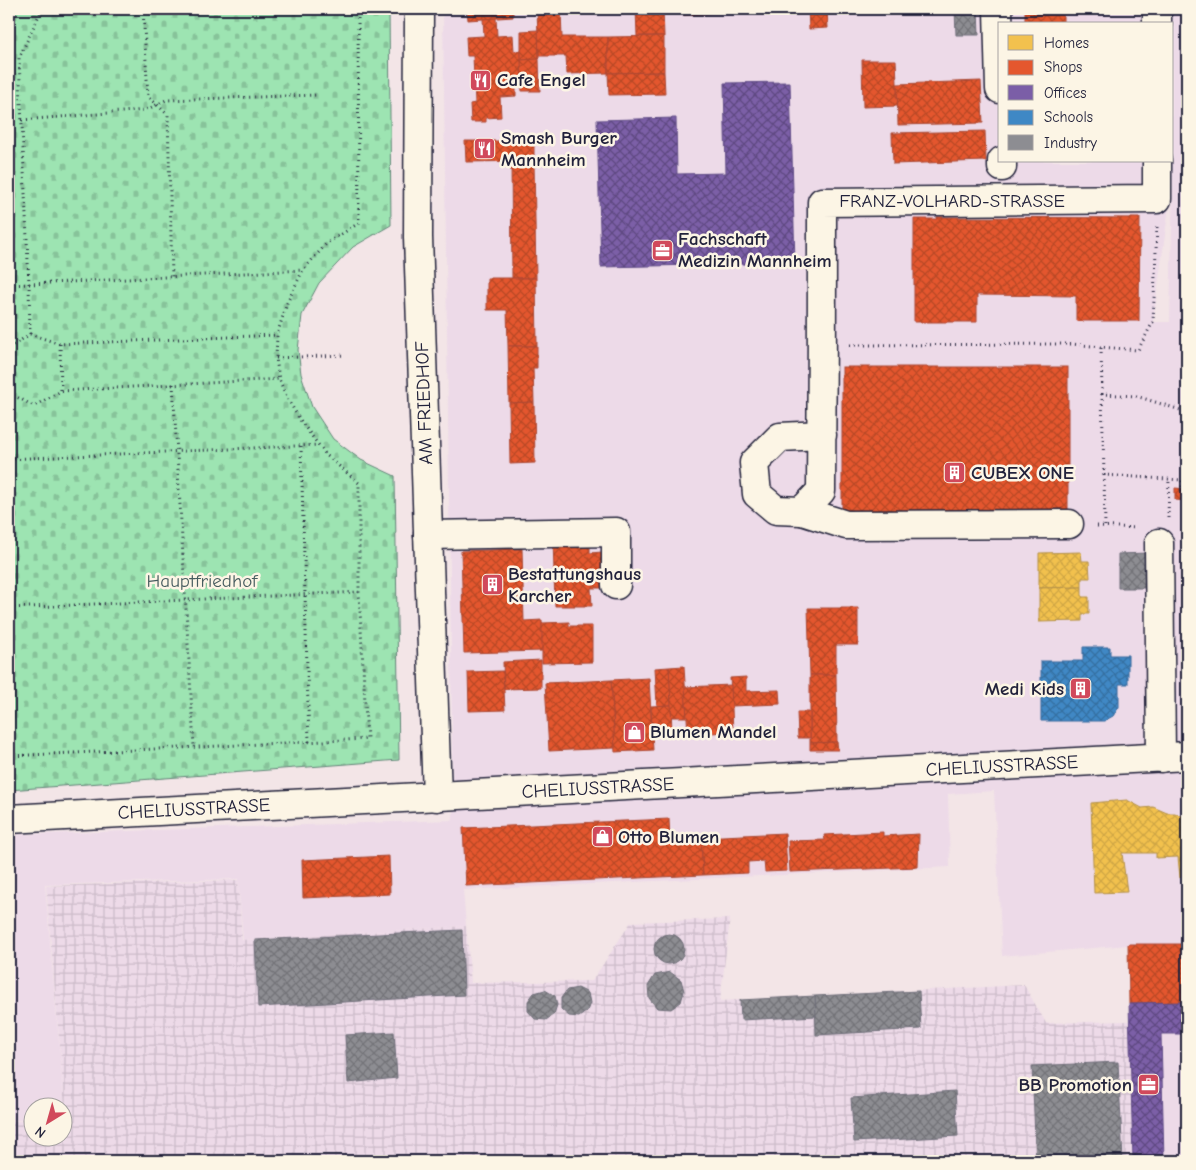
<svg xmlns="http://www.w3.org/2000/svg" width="1196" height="1170" font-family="'Comic Neue',sans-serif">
<defs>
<pattern id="industrial-grid" width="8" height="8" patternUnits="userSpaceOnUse" patternTransform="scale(1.25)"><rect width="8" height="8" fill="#eddae8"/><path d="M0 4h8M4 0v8" fill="none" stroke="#cbbbc8"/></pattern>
<pattern id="cemetery-stones" width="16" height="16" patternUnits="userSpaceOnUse" patternTransform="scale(1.25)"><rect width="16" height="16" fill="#9de4b2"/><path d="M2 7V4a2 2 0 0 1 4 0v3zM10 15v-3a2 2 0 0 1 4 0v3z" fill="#87c39a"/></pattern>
<pattern id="homes-cross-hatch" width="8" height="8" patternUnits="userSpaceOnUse" patternTransform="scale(1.25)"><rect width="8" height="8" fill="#f2c14e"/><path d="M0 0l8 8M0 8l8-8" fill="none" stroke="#cfa645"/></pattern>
<pattern id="shops-cross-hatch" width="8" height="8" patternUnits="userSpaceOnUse" patternTransform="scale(1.25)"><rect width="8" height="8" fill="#e4572e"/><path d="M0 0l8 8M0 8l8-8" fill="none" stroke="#b84828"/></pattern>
<pattern id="offices-cross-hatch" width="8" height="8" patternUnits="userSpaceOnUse" patternTransform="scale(1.25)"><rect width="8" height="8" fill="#7b5ea7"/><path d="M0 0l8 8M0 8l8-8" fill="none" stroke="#5f4982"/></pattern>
<pattern id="schools-cross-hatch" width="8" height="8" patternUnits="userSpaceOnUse" patternTransform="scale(1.25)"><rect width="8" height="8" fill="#3f88c5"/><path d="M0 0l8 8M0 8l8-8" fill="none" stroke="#346fa1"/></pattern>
<pattern id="industry-cross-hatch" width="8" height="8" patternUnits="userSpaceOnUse" patternTransform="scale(1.25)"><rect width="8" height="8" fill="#8d8d92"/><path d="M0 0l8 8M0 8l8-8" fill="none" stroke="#737378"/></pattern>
</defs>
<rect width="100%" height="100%" fill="#f3e5e7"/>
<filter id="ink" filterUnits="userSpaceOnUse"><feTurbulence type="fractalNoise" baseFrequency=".02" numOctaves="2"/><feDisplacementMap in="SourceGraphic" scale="10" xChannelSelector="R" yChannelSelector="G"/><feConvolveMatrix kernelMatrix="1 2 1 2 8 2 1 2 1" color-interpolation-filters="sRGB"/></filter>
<g filter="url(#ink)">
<!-- built -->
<path fill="#eddae8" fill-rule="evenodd" d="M443,9H1187V1161H1133L1128,945L1002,956L994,791L948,794L950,867L463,890L466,926L243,940L238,879L45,885L66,1120H63L62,1108H32V1120H9V835L453,820ZM1000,24H1172V161H1000ZM1173,177L1170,322H1153Z"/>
<!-- industrial -->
<path fill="url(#industrial-grid)" d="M238,880L242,940L466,926L471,983L592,981L631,922L730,919L720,1001L1024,985L1046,1023L1130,1021L1133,1161H9V1121H32V1138H62L63,1121L66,1120L46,886Z"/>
<!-- cemetery -->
<path fill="url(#cemetery-stones)" stroke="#608376" d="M9,9H389L391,225L353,247L319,283L302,315L298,350L301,374L312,407L333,439L361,460L395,476L399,760L9,790Z"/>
<!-- homes -->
<g fill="url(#homes-cross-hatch)" stroke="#b49148">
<path d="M1081,552L1082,561H1089L1090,578H1082V587L1039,588V553Z"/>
<path d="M1082,587V597H1089V614H1082V621L1039,622V588Z"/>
<path d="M1127,800L1142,808L1153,807L1167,813H1175L1187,819V886H1183V876L1180,878L1178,857L1156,858V853H1122L1127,892L1094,893L1091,803Z"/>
</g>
<!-- shops -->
<g fill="url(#shops-cross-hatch)" stroke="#aa4732">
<path d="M467,9H513V17L468,20Z"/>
<path d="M537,9H561V11L537,12Z"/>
<path d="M636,9H663L664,36H637Z"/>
<path d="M683,9H754V11L684,15Z"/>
<path d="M808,9H827L828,28L809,29Z"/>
<rect x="1025" y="9" width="38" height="15"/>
<path d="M561,11L562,37H608V73L567,74L566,56H539L537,12Z"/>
<path d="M496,18L497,36L513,35L514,51H521L523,83H516V96L500,97L501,117L486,118V122H471L470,104L475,103L473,56H467L466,37L484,36L483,19Z"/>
<path d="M538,30L539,59L521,60V31Z"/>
<path d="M664,36V72L608,73V37Z"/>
<path d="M539,59L540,91H522L521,60Z"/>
<path d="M862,60H896L898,106L863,107Z"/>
<path d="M664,72L665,94L609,95L608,73Z"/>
<path d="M981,81L983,123L898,125L897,84Z"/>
<path d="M985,131L986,161L893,164L892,133Z"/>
<path d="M465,141H534V161L466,162Z"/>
<path d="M511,161H534L536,278H512Z"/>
<path d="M937,217L1140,218L1139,321H1076V296L977,295V322H914V219H937Z"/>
<path d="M487,278H536L537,346H508L507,310H487Z"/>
<path d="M508,346H537V368H533L534,402L509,403Z"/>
<rect x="842" y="367" width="226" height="148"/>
<path d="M534,402L535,463L510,464L509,403Z"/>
<path d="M1175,488L1187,489V501L1175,500Z"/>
<path d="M590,538V553L602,552V588H591L592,606H555L553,539Z"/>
<path d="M522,549L524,621L542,620L543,651L464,653L461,551Z"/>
<path d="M808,608H858V645H836V675H810Z"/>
<path d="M569,622V626H592V662L542,663V623Z"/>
<path d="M541,660V688L504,689L503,662Z"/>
<path d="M684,666L687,717H671L669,667Z"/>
<path d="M669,667L671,705L657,706L655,668Z"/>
<path d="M503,671L505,710L469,711L468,672Z"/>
<path d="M810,675H836L837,742L810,743Z"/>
<path d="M746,677V691L779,690L780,704L732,706L730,678Z"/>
<path d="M649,678L653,750L615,752L611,680Z"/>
<path d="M611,680L615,748L549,751L545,683Z"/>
<path d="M731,685L733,732L688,734L685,687Z"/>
<path d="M671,705L672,733L652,734L651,706Z"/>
<path d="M797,712H810V738H798Z"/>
<path d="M837,742L838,750H810V743Z"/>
<path d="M669,819L670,839L701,837L703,875L466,886L463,828Z"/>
<path d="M883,832V836L919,834L918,867L790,872L788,841L825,840L824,835Z"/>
<path d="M785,833L787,871L765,872L764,861L748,862V873L703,875L701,837Z"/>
<path d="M389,856L390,894L303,898L302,860Z"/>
<path d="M1128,944H1187V1002L1129,1003Z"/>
</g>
<!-- offices -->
<g fill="url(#offices-cross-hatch)" stroke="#604c87">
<path d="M790,82L795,263L601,267L597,120L676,118L677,174L726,173L724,83Z"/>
<path d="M1187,1002V1034H1161L1164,1161H1133L1129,1003Z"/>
</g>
<!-- schools -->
<path fill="url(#schools-cross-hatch)" stroke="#36699c" d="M1083,647H1110V655H1128V684H1119V707L1113,716L1104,721H1041V661H1083Z"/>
<!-- industry -->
<g fill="url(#industry-cross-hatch)" stroke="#6d6d78">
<path d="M955,9H978L979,35H956Z"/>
<path d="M1148,553V588H1118V554Z"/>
<path d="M462,930L464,995L258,1007L255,940Z"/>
<circle cx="669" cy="949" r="15"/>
<path d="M670,972L681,980L684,991L681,1002L671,1009L657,1008L649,998L648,986L655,975Z"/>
<path d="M578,988L588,993L590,1003L587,1011L579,1017L569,1016L561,1009V998L567,990Z"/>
<path d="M545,990L555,996L557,1005L554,1014L546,1020L535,1019L528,1011V1001L534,993Z"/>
<path d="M919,991L921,1029L816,1035L815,996Z"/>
<path d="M815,996L816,1016L741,1020L740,1000Z"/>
<path d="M394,1032L397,1078L348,1083L345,1035Z"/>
<path d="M1118,1062L1123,1161H1036L1032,1066Z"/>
<path d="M955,1091L958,1136L854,1142L851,1098Z"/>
</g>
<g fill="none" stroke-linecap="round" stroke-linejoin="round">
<defs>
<g id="minor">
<path d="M419,9L418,237L437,797"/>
<path d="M998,9L1000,89"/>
<path d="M1157,9V24"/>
<path d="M1002,161V167"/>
<path d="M822,435L780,437L754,463L757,494L776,510L802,511L821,491C822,395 822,298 822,202L1157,199V161"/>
<path d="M802,511L846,525L1069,524"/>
<path d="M428,535L616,532V585"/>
<path d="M1159,543L1161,758"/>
<path d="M9,819L1187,756"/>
</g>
</defs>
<!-- minor casing -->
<use href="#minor" stroke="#22223b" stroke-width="31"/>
<!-- path -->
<g stroke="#22223b" stroke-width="3" stroke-dasharray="1 4" stroke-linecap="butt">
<path d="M143,9L148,96L168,115L172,277"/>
<path d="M9,58H19"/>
<path d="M22,120L146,110L166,100L318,95"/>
<path d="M1157,227L1153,322L1138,350L1101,347L1102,394L1136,396L1187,412"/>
<path d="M9,285L303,270"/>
<path d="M30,334L29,284L19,58L42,9"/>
<path d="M60,344L61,391"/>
<path d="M850,345L1072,344L1101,347"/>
<path d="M9,348L30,334L60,344L277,335"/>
<path d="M276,358L345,355"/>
<path d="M9,372L10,393"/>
<path d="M173,384L194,747"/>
<path d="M9,393L34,406L61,391L279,379"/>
<path d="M1102,394L1104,475L1182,480V495"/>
<path d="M301,446L309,742"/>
<path d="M9,459L318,445"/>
<path d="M1104,475L1105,526"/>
<path d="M1168,518L1169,478"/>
<path d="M1097,526L1136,528"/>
<path d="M9,608L359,592"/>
<path d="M9,756L367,739L359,592V483L326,455L302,423L287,398L279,379L276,358L277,335L287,303L303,270L327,243L359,223L358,9"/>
</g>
<!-- minor -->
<use href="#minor" stroke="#fcf5e5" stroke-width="28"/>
</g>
</g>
<!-- icons -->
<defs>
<symbol id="restaurant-square" viewBox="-11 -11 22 22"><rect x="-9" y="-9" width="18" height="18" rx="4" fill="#d1495b" stroke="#fcf5e5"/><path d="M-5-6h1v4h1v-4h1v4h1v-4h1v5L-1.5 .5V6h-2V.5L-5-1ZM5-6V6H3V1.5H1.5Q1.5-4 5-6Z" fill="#fff"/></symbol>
<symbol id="office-square" viewBox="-11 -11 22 22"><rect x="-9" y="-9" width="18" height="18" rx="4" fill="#d1495b" stroke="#fcf5e5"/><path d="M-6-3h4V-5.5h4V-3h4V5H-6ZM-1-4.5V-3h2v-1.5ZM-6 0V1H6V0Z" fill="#fff"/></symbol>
<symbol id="building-square" viewBox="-11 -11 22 22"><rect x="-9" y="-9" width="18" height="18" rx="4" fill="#d1495b" stroke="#fcf5e5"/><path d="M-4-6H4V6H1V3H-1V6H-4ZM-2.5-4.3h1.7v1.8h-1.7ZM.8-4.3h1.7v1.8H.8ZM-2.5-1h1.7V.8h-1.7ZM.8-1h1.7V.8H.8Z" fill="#fff"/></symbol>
<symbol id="shop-square" viewBox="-11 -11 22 22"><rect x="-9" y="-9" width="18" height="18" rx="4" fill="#d1495b" stroke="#fcf5e5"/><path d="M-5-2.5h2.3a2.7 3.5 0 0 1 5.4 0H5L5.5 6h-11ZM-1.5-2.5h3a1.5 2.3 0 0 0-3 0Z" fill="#fff"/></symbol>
</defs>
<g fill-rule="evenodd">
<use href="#restaurant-square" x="468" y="68" width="25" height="25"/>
<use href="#restaurant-square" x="472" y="136" width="25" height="25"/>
<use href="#office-square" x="650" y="238" width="25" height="25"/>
<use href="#building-square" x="942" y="460" width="25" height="25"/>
<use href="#building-square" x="480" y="572" width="25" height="25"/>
<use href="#building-square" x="1068" y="676" width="25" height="25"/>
<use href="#shop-square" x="622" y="720" width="25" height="25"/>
<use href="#shop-square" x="590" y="824" width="25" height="25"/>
<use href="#office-square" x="1136" y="1072" width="25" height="25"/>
</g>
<g text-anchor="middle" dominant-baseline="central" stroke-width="5" stroke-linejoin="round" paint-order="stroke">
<!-- poi labels -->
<g font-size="19" font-weight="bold" fill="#22223b" stroke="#fcf5e5" text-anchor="start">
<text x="497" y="80">Cafe Engel</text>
<text x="501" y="138">Smash Burger<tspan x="501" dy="22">Mannheim</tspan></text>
<text x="678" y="239">Fachschaft<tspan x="678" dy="22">Medizin Mannheim</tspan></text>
<text x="971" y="473">CUBEX ONE</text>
<text x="508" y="574">Bestattungshaus<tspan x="508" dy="22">Karcher</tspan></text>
<text x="1064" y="689" text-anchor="end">Medi Kids</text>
<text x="650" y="732">Blumen Mandel</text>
<text x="618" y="837">Otto Blumen</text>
<text x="1132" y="1085" text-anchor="end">BB Promotion</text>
</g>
<!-- street labels -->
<g font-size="19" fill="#22223b" stroke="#fcf5e5">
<text x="952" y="201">FRANZ-VOLHARD-STRASSE</text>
<text transform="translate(424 403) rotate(-92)">AM FRIEDHOF</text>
<text transform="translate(1002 766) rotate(-3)">CHELIUSSTRASSE</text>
<text transform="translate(598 788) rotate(-3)">CHELIUSSTRASSE</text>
<text transform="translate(194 809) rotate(-3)">CHELIUSSTRASSE</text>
</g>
<!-- park labels -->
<g font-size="19" fill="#475c5f" stroke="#fcf5e5">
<text x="202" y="581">Hauptfriedhof</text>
</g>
</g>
<!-- margin -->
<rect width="1196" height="1170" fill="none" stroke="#fcf5e5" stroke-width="30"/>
<rect x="15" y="15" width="1166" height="1140" fill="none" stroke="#22223b" stroke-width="2" filter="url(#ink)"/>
<!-- legend -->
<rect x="998" y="22" width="175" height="140" fill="#fcf5e5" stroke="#a5a1a1"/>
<rect x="1008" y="35" width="25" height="15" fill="#f2c14e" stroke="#a5a1a1"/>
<text x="1044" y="48" font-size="15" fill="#22223b">Homes</text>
<rect x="1008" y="60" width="25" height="15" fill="#e4572e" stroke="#a5a1a1"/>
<text x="1044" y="72" font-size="15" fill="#22223b">Shops</text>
<rect x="1008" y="85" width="25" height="15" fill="#7b5ea7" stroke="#a5a1a1"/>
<text x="1044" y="98" font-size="15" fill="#22223b">Offices</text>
<rect x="1008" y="110" width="25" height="15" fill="#3f88c5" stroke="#a5a1a1"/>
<text x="1044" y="122" font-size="15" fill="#22223b">Schools</text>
<rect x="1008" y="135" width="25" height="15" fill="#8d8d92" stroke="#a5a1a1"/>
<text x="1044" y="148" font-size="15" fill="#22223b">Industry</text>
<!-- north arrow -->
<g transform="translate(48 1122) rotate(217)"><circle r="24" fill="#fcf5e5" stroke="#a5a1a1"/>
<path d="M0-4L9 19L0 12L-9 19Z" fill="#d1495b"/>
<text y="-8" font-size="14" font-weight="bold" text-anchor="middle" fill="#22223b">N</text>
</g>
</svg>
